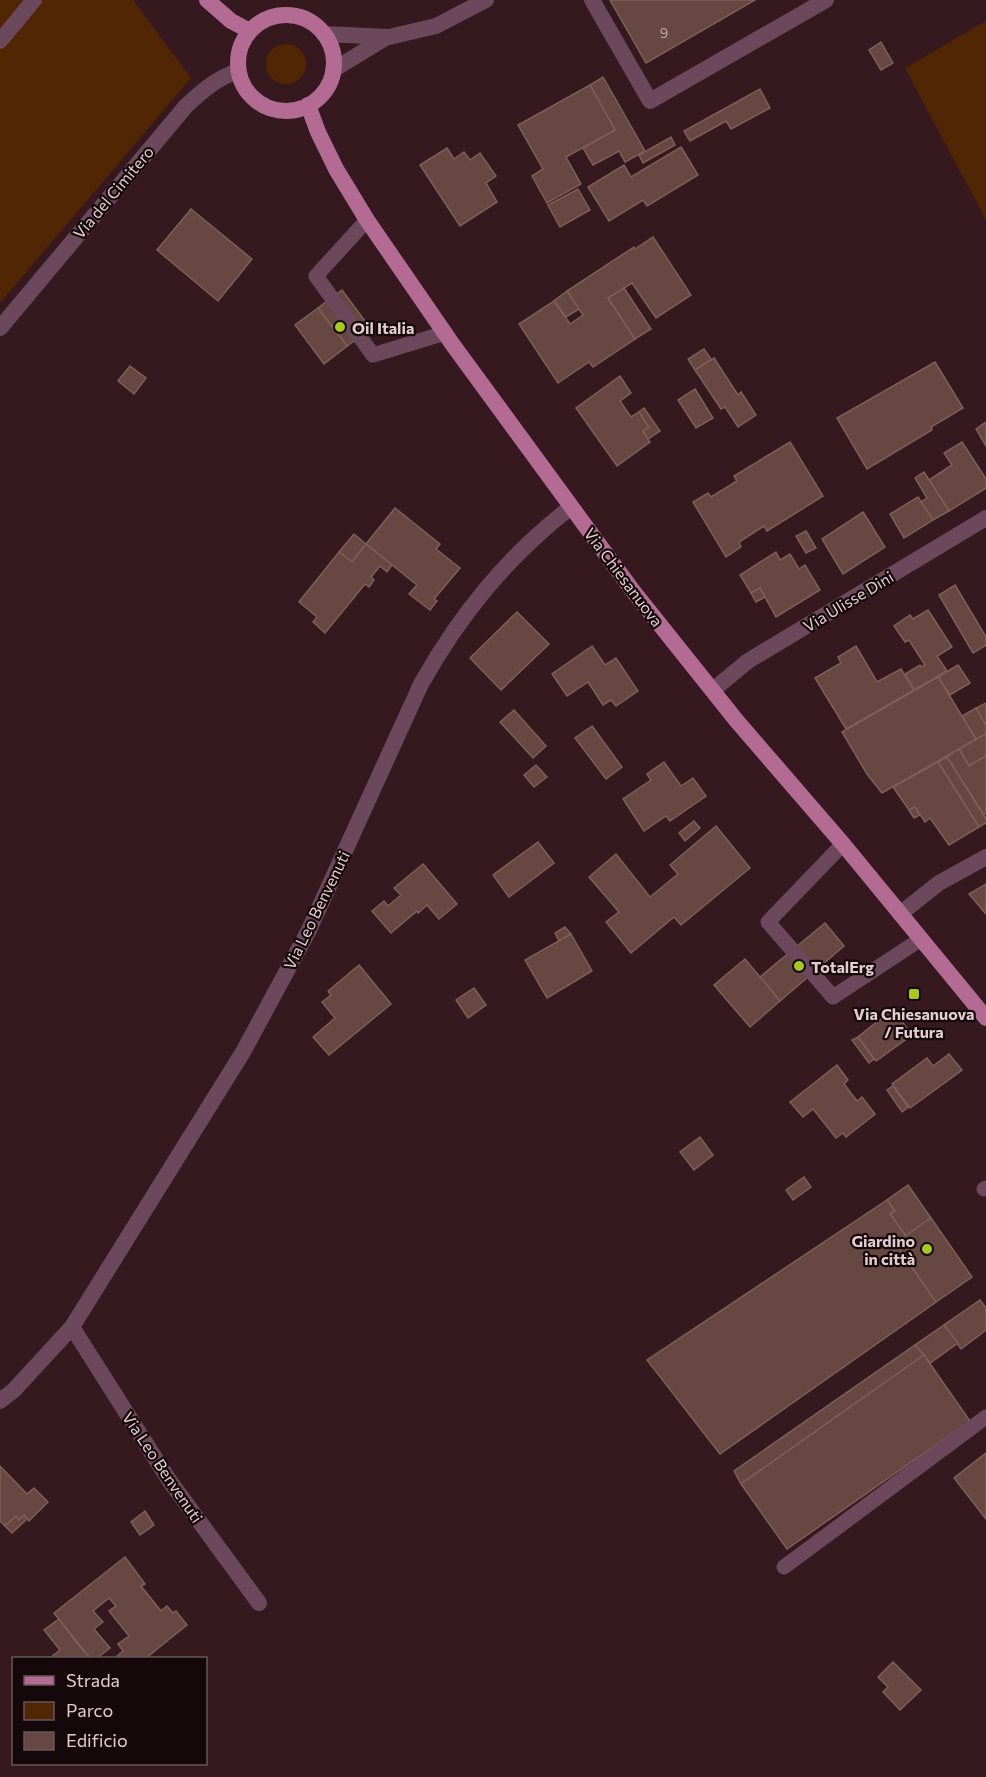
<svg xmlns="http://www.w3.org/2000/svg" width="986" height="1777" font-family="Commissioner,sans-serif">
<rect width="100%" height="100%" fill="#35191e"/>
<!-- green -->
<g fill="#512604">
<path d="M0,0H133L191,78L0,303Z"/>
<path d="M986,21V220L905,68Z"/>
<circle cx="286" cy="64" r="20"/>
</g>
<!-- building -->
<g fill="#664741" stroke="#805f58" stroke-width="1.5">
<path d="M610,0H755L646,63Z"/>
<path d="M881,42L893,63L881,70L869,50Z"/>
<path d="M603,77L645,151L625,162L619,151L593,165L583,148L615,130L590,85Z"/>
<path d="M590,85L615,130L566,157L581,184L547,203L532,176L543,169L518,125Z"/>
<path d="M760,89L770,108L731,129L726,121L690,141L684,131Z"/>
<path d="M671,137L675,145L643,163L639,155Z"/>
<path d="M681,147L698,175L647,206L643,200L609,221L588,187L624,165L631,177Z"/>
<path d="M447,148L454,159L464,152L470,160L480,153L496,176L486,183L497,202L460,226L420,165Z"/>
<path d="M578,189L590,210L560,227L548,205Z"/>
<path d="M191,209L252,259L218,301L157,250Z"/>
<path d="M653,237L691,295L656,318L632,283L608,298L635,339L593,367L589,362L558,383L519,324L554,301L570,324L583,315L567,291L634,247L635,249Z"/>
<path d="M624,288L651,329L635,339L608,298Z"/>
<path d="M342,290L371,329L347,346L318,308Z"/>
<path d="M567,291L579,309L566,317L554,301Z"/>
<path d="M318,308L347,346L324,364L295,325Z"/>
<path d="M704,349L711,359L695,370L688,359Z"/>
<path d="M714,358L738,395L741,392L756,415L738,427L725,407L721,409L695,370Z"/>
<path d="M935,362L963,408L931,427L932,430L867,469L837,418Z"/>
<path d="M130,366L146,378L134,394L118,381Z"/>
<path d="M620,376L631,393L620,401L631,417L639,412L649,427L643,431L650,442L617,466L576,408Z"/>
<path d="M695,389L713,418L696,428L678,400Z"/>
<path d="M644,408L660,431L648,439L643,431L649,427L639,412Z"/>
<path d="M986,422V446L976,429Z"/>
<path d="M790,442L823,496L767,531L764,526L739,542L741,547L726,557L693,502L708,493L711,497L737,481L734,476Z"/>
<path d="M962,442L986,479V488L949,511L929,480L952,465L944,453Z"/>
<path d="M924,472L949,511L933,520L921,502L927,498L915,478Z"/>
<path d="M918,497L933,520L904,538L890,514Z"/>
<path d="M395,508L440,544L436,549L460,568L434,599L437,601L430,610L409,594L417,585L366,544Z"/>
<path d="M863,512L885,547L843,574L822,539Z"/>
<path d="M806,531L816,548L806,553L796,536Z"/>
<path d="M354,534L366,544L352,562L339,552Z"/>
<path d="M366,544L392,565L387,572L380,566L371,577L374,580L369,587L365,584L325,633L313,622L317,617L299,602L339,552L352,562Z"/>
<path d="M776,552L780,560L790,554L799,569L805,565L820,590L776,617L760,588L751,593L740,575Z"/>
<path d="M955,585L986,637V645L973,653L939,595Z"/>
<path d="M760,588L765,597L756,602L751,593Z"/>
<path d="M928,610L952,647L937,656L947,671L914,690L905,674L920,665L921,667L925,665L909,640L905,642L894,626L910,615L913,619Z"/>
<path d="M517,612L549,644L501,690L470,658Z"/>
<path d="M592,646L605,665L616,658L638,691L616,706L611,700L603,705L588,682L567,696L552,674Z"/>
<path d="M856,646L877,682L901,669L914,690L846,729L815,678L841,663L838,657Z"/>
<path d="M958,665L970,683L950,695L938,677Z"/>
<path d="M938,677L976,739L882,793L867,774L842,732Z"/>
<path d="M986,703V726L976,708Z"/>
<path d="M976,708L986,726V734L976,739L962,716Z"/>
<path d="M514,710L546,746L533,758L500,722Z"/>
<path d="M592,726L622,767L606,779L575,738Z"/>
<path d="M986,734V756L969,766L959,749Z"/>
<path d="M959,749L969,766L986,756V813L984,815L947,757Z"/>
<path d="M947,757L986,819V823L979,827L938,762Z"/>
<path d="M664,762L681,786L693,778L706,796L670,821L666,816L644,831L623,799L651,780L647,774Z"/>
<path d="M938,762L979,827L949,845L930,818L925,822L915,807L909,810L893,787Z"/>
<path d="M536,765L547,777L534,787L524,775Z"/>
<path d="M915,807L920,815L914,818L909,810Z"/>
<path d="M694,821L700,828L685,841L679,833Z"/>
<path d="M716,826L750,868L681,925L674,917L631,953L606,922L619,912L589,877L616,854L650,897L678,874L670,865Z"/>
<path d="M538,842L554,863L509,897L493,875Z"/>
<path d="M423,864L457,904L439,919L427,905L418,913L417,911L391,933L372,911L384,901L388,906L401,895L394,888Z"/>
<path d="M986,884V914L969,894Z"/>
<path d="M825,923L844,946L780,1001L760,977Z"/>
<path d="M565,927L571,934L559,941L555,933Z"/>
<path d="M571,934L592,971L547,998L525,960Z"/>
<path d="M745,959L780,1001L750,1027L714,985Z"/>
<path d="M359,965L391,1004L329,1055L313,1037L335,1018L322,1002L331,995L328,991Z"/>
<path d="M474,988L486,1005L468,1018L456,1000Z"/>
<path d="M893,1009L912,1035L876,1061L858,1037Z"/>
<path d="M858,1037L874,1059L869,1063L852,1040Z"/>
<path d="M949,1054L962,1070L910,1108L892,1084L927,1058L933,1066Z"/>
<path d="M837,1065L848,1080L844,1084L857,1101L862,1097L875,1114L846,1137L843,1133L836,1138L813,1109L803,1117L790,1102Z"/>
<path d="M893,1086L908,1107L902,1112L887,1090Z"/>
<path d="M700,1137L713,1155L694,1170L680,1152Z"/>
<path d="M804,1177L811,1187L793,1200L786,1190Z"/>
<path d="M908,1185L931,1218L906,1236L890,1214L895,1211L887,1200Z"/>
<path d="M887,1200L895,1211L890,1214L906,1236L895,1243L936,1302L720,1454L647,1360Z"/>
<path d="M931,1218L972,1277L936,1302L895,1243Z"/>
<path d="M980,1300L986,1308V1330L961,1349L944,1325Z"/>
<path d="M944,1325L958,1343L930,1363L915,1345Z"/>
<path d="M915,1345L924,1355L741,1484L734,1471Z"/>
<path d="M924,1355L970,1421L787,1549L741,1484Z"/>
<path d="M986,1453V1519L954,1478Z"/>
<path d="M0,1466L27,1494L34,1488L48,1502L29,1521L24,1515L19,1520L16,1516L5,1526L0,1521Z"/>
<path d="M145,1511L154,1525L140,1535L131,1522Z"/>
<path d="M24,1515L27,1519L12,1533L5,1526L16,1516L19,1520Z"/>
<path d="M125,1557L145,1584L141,1586L161,1611L167,1606L173,1613L176,1611L187,1625L146,1658H117L116,1657L123,1651L118,1644L129,1636L109,1611L116,1606L109,1598L93,1611L103,1622L94,1629L110,1648L97,1658H90L54,1613Z"/>
<path d="M59,1619L77,1643L90,1658H50L60,1650L44,1630Z"/>
<path d="M893,1662L921,1690L900,1710L883,1692L888,1687L878,1677Z"/>
</g>
<g fill="none" stroke-linecap="round" stroke-linejoin="round">
<!-- service -->
<g stroke="#6b485b" stroke-width="15">
<path d="M367,220L316,276L373,355L445,333"/>
<path d="M843,844L768,922L833,997L921,939"/>
<path d="M984,1189L986,1188"/>
<path d="M784,1567L986,1417"/>
</g>
<!-- pedestrian -->
<path stroke="#6b485b" stroke-width="16" d="M0,41L34,0"/>
<!-- minor -->
<g stroke="#6b485b" stroke-width="16">
<path d="M592,0L650,101L826,0"/>
<path d="M324,34L389,37L436,26L486,0"/>
<path d="M333,70L387,37"/>
<path d="M0,328L186,106C202,91 217,78 238,71"/>
<path d="M713,690L748,661L986,518"/>
<path d="M900,914L939,883L986,857"/>
<path d="M72,1327L169,1480L259,1603"/>
<path d="M0,1401L14,1390L72,1327L243,1052L309,930L421,684C461,613 507,557 571,507"/>
</g>
<!-- primary -->
<g stroke="#b36a93" stroke-width="16">
<path d="M207,0L231,21L250,31"/>
<circle cx="286" cy="63" r="48"/>
<path d="M308,105L318,132L336,169L367,220L453,345L633,591L736,720L843,844L986,1018"/>
</g>
</g>
<!-- markers -->
<g fill="#a6c822" stroke="#14080a" stroke-width="2">
<circle cx="340" cy="327" r="6"/>
<circle cx="799" cy="966" r="6"/>
<rect x="908" y="988" width="12" height="12" rx="3"/>
<circle cx="927" cy="1249" r="6"/>
</g>
<g text-anchor="middle" dominant-baseline="central" stroke-width="4.5" stroke-linejoin="round" paint-order="stroke">
<!-- number labels -->
<g font-size="14" fill="#c2acac">
<text x="664" y="32">9</text>
</g>
<!-- street labels -->
<g font-size="16" fill="#e1cdcf" stroke="#14080a">
<text transform="translate(113 192) rotate(-50)">Via del Cimitero</text>
<text transform="translate(624 577) rotate(53)">Via Chiesanuova</text>
<text transform="translate(848 601) rotate(-31)">Via Ulisse Dini</text>
<text transform="translate(316 910) rotate(-64)">Via Leo Benvenuti</text>
<text transform="translate(163 1467) rotate(56)">Via Leo Benvenuti</text>
</g>
<!-- poi labels -->
<g font-size="16" font-weight="bold" fill="#e1cdcf" stroke="#14080a" text-anchor="start">
<text x="352" y="327">Oil Italia</text>
<text x="811" y="966">TotalErg</text>
<text x="914" y="1013" text-anchor="middle">Via Chiesanuova<tspan x="914" dy="18">/ Futura</tspan></text>
<text x="915" y="1240" text-anchor="end">Giardino<tspan x="915" dy="18">in città</tspan></text>
</g>
</g>
<!-- legend -->
<rect x="12" y="1657" width="195" height="108" fill="#14080a" stroke="#665759" stroke-width="1.5"/>
<rect x="24" y="1676" width="30" height="9" fill="#b36a93" stroke="#665759" stroke-width="1.5"/>
<text x="66" y="1687" font-size="18" fill="#e1cdcf">Strada</text>
<rect x="24" y="1702" width="30" height="18" fill="#512604" stroke="#665759" stroke-width="1.5"/>
<text x="66" y="1717" font-size="18" fill="#e1cdcf">Parco</text>
<rect x="24" y="1732" width="30" height="18" fill="#664741" stroke="#665759" stroke-width="1.5"/>
<text x="66" y="1747" font-size="18" fill="#e1cdcf">Edificio</text>
</svg>
